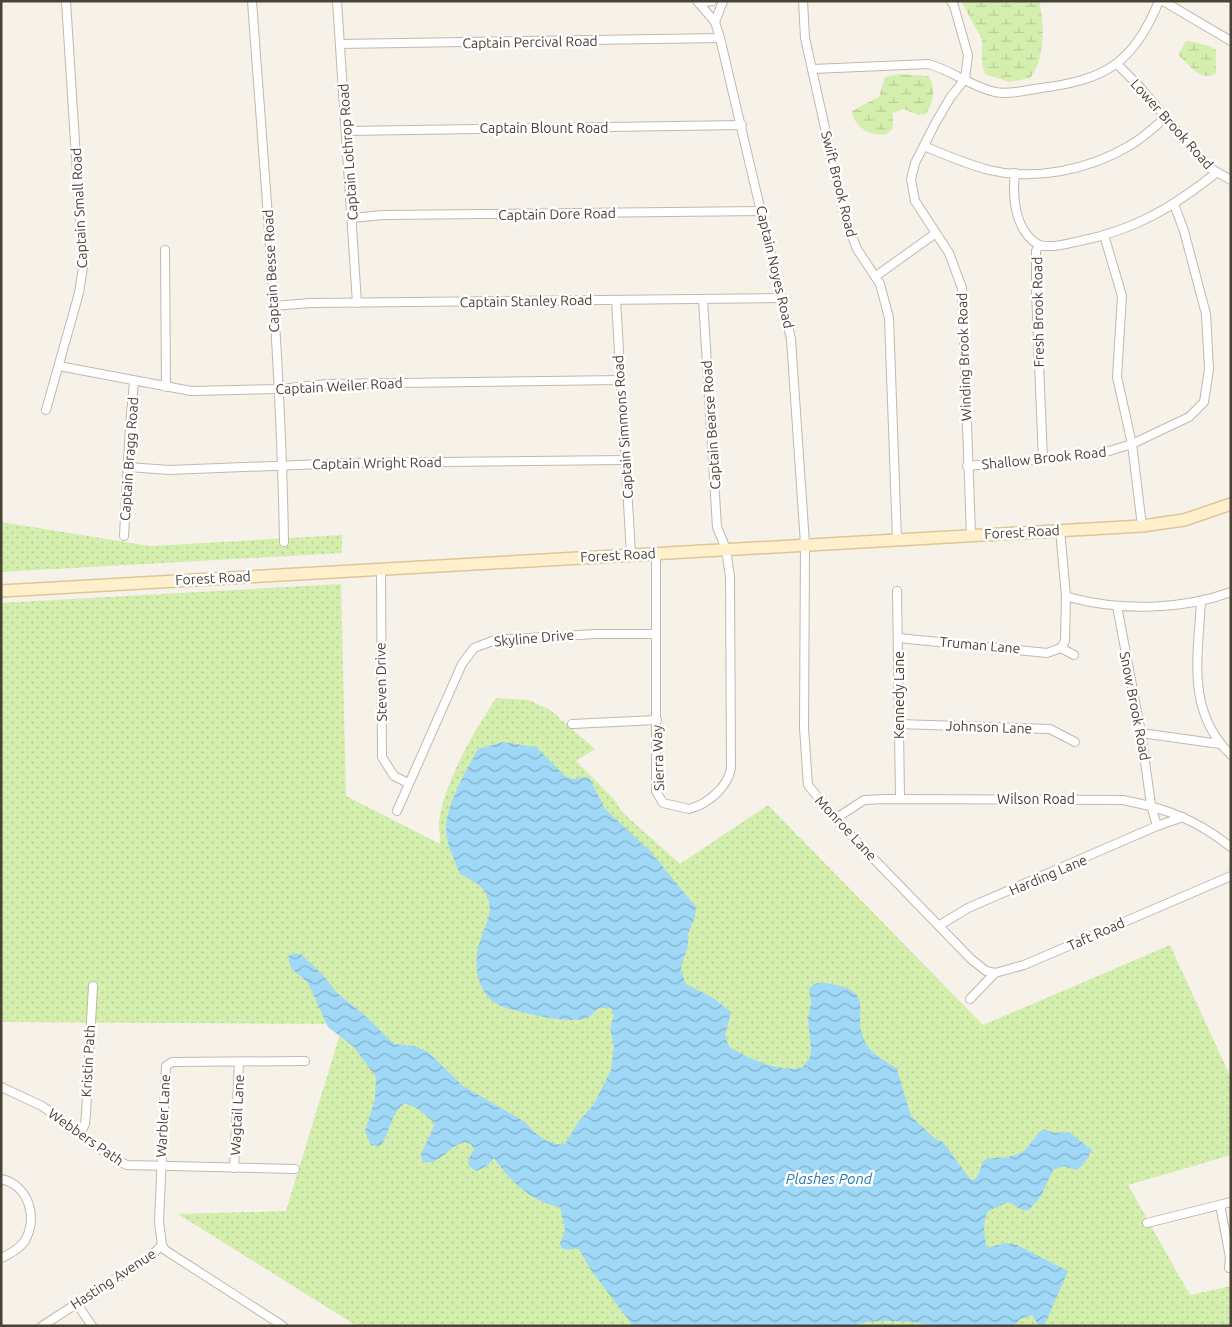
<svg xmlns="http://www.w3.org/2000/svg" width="1232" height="1327" font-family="Ubuntu,sans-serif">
<defs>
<pattern id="wetland-marsh" width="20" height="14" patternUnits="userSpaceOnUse" patternTransform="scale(1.25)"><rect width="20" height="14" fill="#d4eeae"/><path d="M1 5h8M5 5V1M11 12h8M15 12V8" fill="none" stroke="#b8cd96"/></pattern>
<pattern id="park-dots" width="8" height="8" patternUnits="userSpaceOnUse" patternTransform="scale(1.25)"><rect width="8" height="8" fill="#d4eeae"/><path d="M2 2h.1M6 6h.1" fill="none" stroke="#b8cd96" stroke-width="1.8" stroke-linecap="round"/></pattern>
<pattern id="water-waves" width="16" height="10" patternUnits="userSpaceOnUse" patternTransform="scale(1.25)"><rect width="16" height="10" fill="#a0d8f8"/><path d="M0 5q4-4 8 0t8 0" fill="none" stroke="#84b1ca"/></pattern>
</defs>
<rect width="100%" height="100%" fill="#f6f1e9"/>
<!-- wetland -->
<g fill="url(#wetland-marsh)">
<path d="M961,1H1039C1045,21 1045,62 1030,78L1009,82L985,74L982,63V39Z"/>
<path d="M1189,41L1209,46L1216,50V73C1201,83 1189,64 1178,55L1185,42Z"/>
<path d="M900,74L928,76C937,88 933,103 926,114L919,115L903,109L893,113V128L887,134C873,138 853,127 852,111L879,97L885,77Z"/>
</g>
<!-- park -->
<g fill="url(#park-dots)">
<path d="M1,522L150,546L342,535V553L1,572Z"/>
<path d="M341,584L346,796L440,844C441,837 438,828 439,821C445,780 474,732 496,698L528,700L549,709L595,749L576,761L614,799L622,812L680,864L768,805L983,1025L1170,945L1231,1078V1155L1128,1185L1190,1295L1231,1286V1326H357L178,1214L286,1211L343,1024L1,1022V603Z"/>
</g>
<!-- water -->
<path fill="url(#water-waves)" d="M503,742L536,747L566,777L573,779L585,777L590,779L605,809L650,851L696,907L695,917L688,934V946L682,963L681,971L686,984L713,998L731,1012L725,1035L729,1047C751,1059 776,1072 802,1068L810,1057L811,1050L808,1019L811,1003L809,989C813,983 819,982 826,983C883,992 847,1014 867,1045C874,1057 887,1061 897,1069L911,1116L935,1139L943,1142L970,1179L974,1180L978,1175L984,1160C997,1156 1009,1160 1022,1152C1032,1145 1034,1135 1044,1129L1053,1133L1069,1132L1092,1150L1084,1164L1076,1170L1064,1166L1053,1170L1041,1196L1029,1210H1023L1008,1202L988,1211C982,1223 984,1235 987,1248L1006,1243L1017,1245L1068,1271L1044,1326H1039L1032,1315L1020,1319L1014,1326H934C919,1321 866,1318 854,1326H633L591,1270L578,1248L568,1250L562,1248L560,1244L565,1230L560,1207C531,1202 510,1181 494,1158L487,1166L476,1171L469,1166L468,1160L474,1150L471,1144L464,1142C449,1146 439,1166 423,1162L421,1154L434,1126V1122L418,1109L405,1103C391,1111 390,1135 380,1146L371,1145L365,1131L375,1099L376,1077L353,1046L328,1027L308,983L291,968L288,956L296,953L302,955L323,975L336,992L363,1014L394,1044L414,1046L428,1052L463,1086L525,1122C534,1133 550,1147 565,1144L579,1121L594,1104L611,1070L614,1046L610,1029L614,1014L611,1008H599C595,1011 592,1016 587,1018C573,1023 541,1017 526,1013C516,1010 499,1008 491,1000C473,982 474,956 482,935C486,924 492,913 489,902C485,885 473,881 460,874C454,859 445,841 446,825C449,799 466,771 478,749Z"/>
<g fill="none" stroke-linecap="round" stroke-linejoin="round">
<defs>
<g id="street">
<path d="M252,1C265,181 281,361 284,542"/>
<path d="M337,1L357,303"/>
<path d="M697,1L715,22L720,38L791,339L805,544L804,728L808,785L835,819L971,959L986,971L995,973"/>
<path d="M803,1L805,38L845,218L857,249L880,284L889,318L897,539"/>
<path d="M951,1L954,6L968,55L965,79L950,98L936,122L915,163L911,179L915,201L949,253L962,288L971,534"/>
<path d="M1163,1L1231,41"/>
<path d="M699,3L712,1"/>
<path d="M715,22L723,1"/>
<path d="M340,44L720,38"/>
<path d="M1117,64L1138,85L1208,167L1231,180"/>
<path d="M813,69L928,64C952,70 971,87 995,92C1009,95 1027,90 1041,88C1105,80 1134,63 1159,1"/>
<path d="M346,131L742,125"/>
<path d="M924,146C945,155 966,164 989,170C1035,181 1088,170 1129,146C1142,139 1153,128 1165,118"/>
<path d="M1015,173C1012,198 1015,231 1039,245L1036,251V291L1043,460"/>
<path d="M352,218L383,215L762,211"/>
<path d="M1104,235L1122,296L1117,377L1132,444L1142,526"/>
<path d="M1039,245C1052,248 1067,244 1080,241C1135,230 1173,207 1216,173"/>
<path d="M165,250L166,387"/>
<path d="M876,276L936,233"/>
<path d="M616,300L631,554"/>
<path d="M272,306L311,303L781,298"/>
<path d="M59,366L191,391L280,389L326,384L621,380"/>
<path d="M46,410L79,293L83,267L66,1"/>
<path d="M967,466L1083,456L1109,451L1132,444L1189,417L1204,402L1209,369L1206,314L1184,231L1174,204"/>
<path d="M128,467L169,470L349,463L625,460"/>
<path d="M1060,530L1066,596L1072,598C1122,611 1182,610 1231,592"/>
<path d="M124,536L130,426L134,382"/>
<path d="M656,553V791L663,803L689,809C708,804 728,787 731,768L730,577L726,549L717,527L703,300"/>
<path d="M381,569L382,757L394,776L408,783"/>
<path d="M897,591L900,798"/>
<path d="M1201,601C1198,658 1186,711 1231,755"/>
<path d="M1117,606L1141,733L1151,805L1157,826"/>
<path d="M899,638L1047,653L1061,648L1074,655"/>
<path d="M1061,648L1065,641L1066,596"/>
<path d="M572,724L657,720"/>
<path d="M899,724L1050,729L1075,742"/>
<path d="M1141,733L1220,744"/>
<path d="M397,811L462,664L474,648L495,640L596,634H656"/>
<path d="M835,819L864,800L885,799L1123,800C1168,809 1195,819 1231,847"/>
<path d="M940,925L968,908L1157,826L1183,817"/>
<path d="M970,999L995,973L1024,965L1231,876"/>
<path d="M1,1087L42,1106L114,1159L127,1165L295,1169"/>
<path d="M80,1134L85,1124L86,1113L93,986"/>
<path d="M234,1168L239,1062"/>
<path d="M1,1179C29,1185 39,1219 24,1242C18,1250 10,1254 1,1258"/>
<path d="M1220,1205L1230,1257L1229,1268"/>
<path d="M1147,1223L1231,1202"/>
<path d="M162,1245L159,1222L166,1066L172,1062L305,1061"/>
<path d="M77,1304L92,1326"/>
<path d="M42,1326L151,1256L162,1245L165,1250L283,1326"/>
</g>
<path id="secondary" d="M1,591L1142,526L1184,520L1231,504"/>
</defs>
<!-- street casing -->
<use href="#street" stroke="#c3b9aa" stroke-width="10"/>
<!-- secondary casing -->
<use href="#secondary" stroke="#dec796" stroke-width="14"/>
<!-- street -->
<use href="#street" stroke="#fff" stroke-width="8"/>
<!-- secondary -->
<use href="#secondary" stroke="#ffefca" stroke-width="11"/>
</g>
<g text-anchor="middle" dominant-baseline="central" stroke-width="5" stroke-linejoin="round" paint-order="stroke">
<!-- street labels -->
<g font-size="14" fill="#4b4236" stroke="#fff">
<text transform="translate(530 42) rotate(-1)">Captain Percival Road</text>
<text transform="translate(1172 124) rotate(48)">Lower Brook Road</text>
<text x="544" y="128">Captain Blount Road</text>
<text transform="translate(348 152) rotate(-94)">Captain Lothrop Road</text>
<text transform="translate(839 184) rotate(76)">Swift Brook Road</text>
<text transform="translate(79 208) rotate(-93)">Captain Small Road</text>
<text transform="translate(557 214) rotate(-1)">Captain Dore Road</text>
<text transform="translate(775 267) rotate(77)">Captain Noyes Road</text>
<text transform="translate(271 271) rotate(-93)">Captain Besse Road</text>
<text transform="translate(526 301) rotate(-1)">Captain Stanley Road</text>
<text transform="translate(1038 312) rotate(-91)">Fresh Brook Road</text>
<text transform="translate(964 357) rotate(-92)">Winding Brook Road</text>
<text transform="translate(339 386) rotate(-3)">Captain Weiler Road</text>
<text transform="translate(711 425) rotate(-94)">Captain Bearse Road</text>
<text transform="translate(623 427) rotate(-94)">Captain Simmons Road</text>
<text transform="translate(1044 458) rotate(-6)">Shallow Brook Road</text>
<text transform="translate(129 459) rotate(-86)">Captain Bragg Road</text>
<text transform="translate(377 463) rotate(-1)">Captain Wright Road</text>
<text transform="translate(1022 532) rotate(-3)">Forest Road</text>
<text transform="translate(618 555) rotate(-3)">Forest Road</text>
<text transform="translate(213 578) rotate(-3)">Forest Road</text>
<text transform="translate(534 638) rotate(-5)">Skyline Drive</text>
<text transform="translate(980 645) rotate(5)">Truman Lane</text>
<text transform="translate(381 682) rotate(-91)">Steven Drive</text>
<text transform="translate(899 695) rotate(-90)">Kennedy Lane</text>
<text transform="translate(1135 706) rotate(79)">Snow Brook Road</text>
<text transform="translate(989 727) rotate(2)">Johnson Lane</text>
<text transform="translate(658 758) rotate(-92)">Sierra Way</text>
<text x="1036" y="799">Wilson Road</text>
<text transform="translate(846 828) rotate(47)">Monroe Lane</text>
<text transform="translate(1048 875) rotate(-23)">Harding Lane</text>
<text transform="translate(1096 934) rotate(-24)">Taft Road</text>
<text transform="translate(88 1061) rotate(-87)">Kristin Path</text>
<text transform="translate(237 1115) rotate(-87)">Wagtail Lane</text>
<text transform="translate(163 1116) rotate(-87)">Warbler Lane</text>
<text transform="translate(86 1137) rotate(35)">Webbers Path</text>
<text transform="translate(113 1279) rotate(-33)">Hasting Avenue</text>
</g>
<!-- water labels -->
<g font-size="15" font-style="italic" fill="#217cb1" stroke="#fff">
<text x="829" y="1178">Plashes Pond</text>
</g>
</g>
<!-- border -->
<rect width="1232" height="1327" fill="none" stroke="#4b4236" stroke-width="5"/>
</svg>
